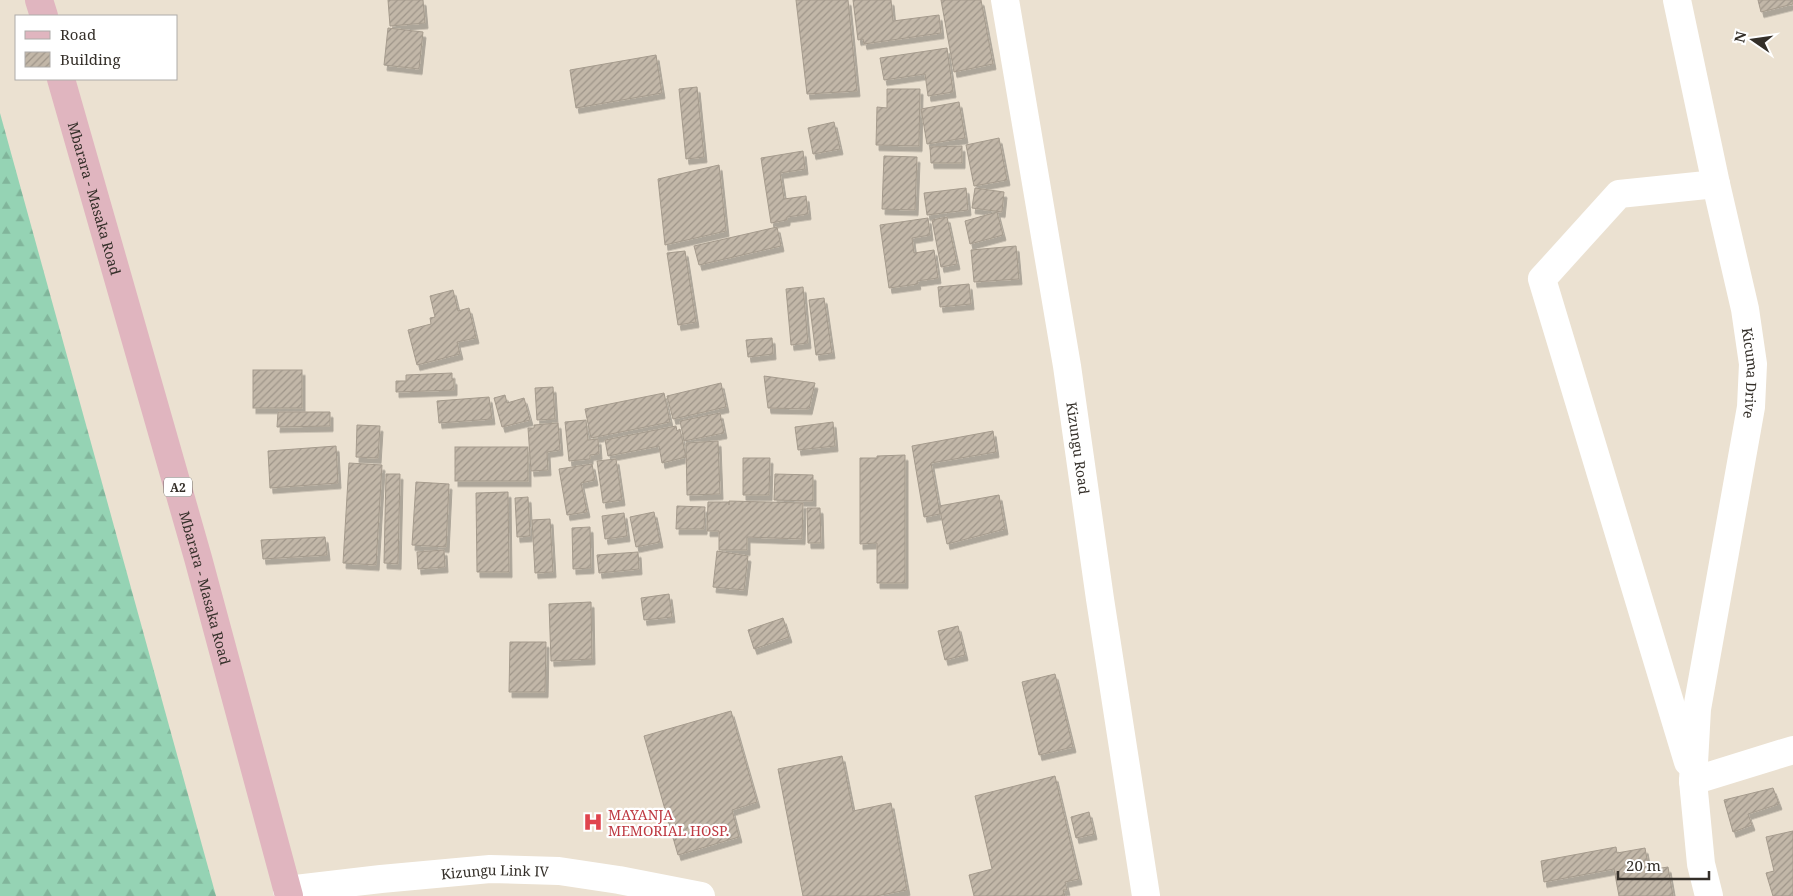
<svg xmlns="http://www.w3.org/2000/svg" width="1793" height="896" font-family="'Noto Serif',serif">
<defs>
<pattern id="forest-firs" width="22" height="20" patternUnits="userSpaceOnUse" patternTransform="scale(1.25)"><rect width="22" height="20" fill="#95d3b4"/><path d="M5 1l3.5 6h-7zM16 11l3.5 6h-7z" fill="#81b59b"/></pattern>
<pattern id="building-hatch" width="6" height="6" patternUnits="userSpaceOnUse" patternTransform="scale(1.25)"><rect width="6" height="6" fill="#c2b7a8"/><path d="M-1 1l2-2M0 6l6-6M5 7l2-2" fill="none" stroke="#9e9589"/></pattern>
<filter id="shadow"><feDropShadow dx="3" dy="5.5" stdDeviation="0" flood-color="#0004"/></filter>
</defs>
<rect width="100%" height="100%" fill="#ebe1d1"/>
<!-- forest -->
<path fill="url(#forest-firs)" d="M0,113L216,896H0Z"/>
<!-- building -->
<g fill="url(#building-hatch)" stroke="#a59b8d" filter="url(#shadow)">
<path d="M388,0H423L425,23L390,26Z"/>
<path d="M796,0H848L857,91L807,94Z"/>
<path d="M853,0H891L893,21L939,15L941,33L864,44L863,39L858,40Z"/>
<path d="M941,0H981L993,64L954,72Z"/>
<path d="M1758,0H1793V4L1761,12Z"/>
<path d="M388,28L423,32L419,69L384,65Z"/>
<path d="M947,48L953,92L928,96L925,74L884,80L880,58Z"/>
<path d="M656,55L662,93L576,108L570,70Z"/>
<path d="M697,87L704,157L686,159L679,89Z"/>
<path d="M887,89H920L919,146L876,145L877,107L887,108Z"/>
<path d="M959,102L965,138L927,144L921,109Z"/>
<path d="M834,122L840,149L813,154L808,128Z"/>
<path d="M999,138L1007,180L974,186L966,145Z"/>
<path d="M962,146V163H931L930,147Z"/>
<path d="M803,151L805,169L780,173L784,199L806,196L808,214L787,217V220L771,223L761,158Z"/>
<path d="M884,156L917,157L915,210L882,209Z"/>
<path d="M719,165L726,231L665,245L658,179Z"/>
<path d="M966,188L968,210L927,215L924,193Z"/>
<path d="M975,188L1004,192L1002,212L972,208Z"/>
<path d="M997,212L1003,235L970,244L965,221Z"/>
<path d="M947,217L957,264L941,267L932,220Z"/>
<path d="M928,218L930,235L912,238L914,253L934,250L938,278L917,281L918,284L889,288L880,225Z"/>
<path d="M777,227L781,246L699,265L694,246Z"/>
<path d="M1016,246L1019,279L974,282L971,250Z"/>
<path d="M685,251L696,322L678,325L667,253Z"/>
<path d="M969,284L971,304L940,307L938,287Z"/>
<path d="M803,287L808,343L791,345L786,289Z"/>
<path d="M453,290L458,311L469,308L476,338L457,342L460,354L417,365L408,330L431,324L430,318L435,317L430,296Z"/>
<path d="M824,298L832,353L816,355L809,300Z"/>
<path d="M772,338L773,354L748,357L746,340Z"/>
<rect x="253" y="370" width="49" height="38"/>
<path d="M452,373V379H454V390L396,392V381H406V375Z"/>
<path d="M764,376L815,383L809,409L768,408Z"/>
<path d="M721,383L726,407L673,419L667,396Z"/>
<path d="M553,387L555,419L537,420L535,388Z"/>
<path d="M664,393L670,422L591,438L585,409Z"/>
<path d="M505,395L507,403L524,398L530,420L502,427L494,398Z"/>
<path d="M489,397L492,419L439,423L437,401Z"/>
<path d="M278,412H330V426L277,427Z"/>
<path d="M720,413L724,433L684,441L680,421Z"/>
<path d="M586,420L588,440L598,439L599,454L590,455V459L569,461L565,422Z"/>
<path d="M833,422L835,446L798,450L795,427Z"/>
<path d="M558,423L560,450L547,452L548,470L531,471L528,428H534V425Z"/>
<path d="M357,425L380,426L378,458L356,457Z"/>
<path d="M676,426L677,431L680,429L686,457L662,463L659,446L608,456L605,440Z"/>
<path d="M993,431L996,452L931,463L940,514L924,517L912,446Z"/>
<path d="M718,441L720,494L687,495L686,443Z"/>
<path d="M336,446L338,483L270,488L268,451Z"/>
<rect x="455" y="447" width="73" height="34"/>
<path d="M905,455V583H877V543L860,544V458H877V456Z"/>
<path d="M743,458H770L769,495H743Z"/>
<path d="M616,459L622,500L603,503L597,461Z"/>
<path d="M349,463L382,465L376,565L343,563Z"/>
<path d="M592,464L595,480L581,483L587,512L567,515L559,469Z"/>
<path d="M386,474H400L398,564L384,563Z"/>
<path d="M775,474L813,475V501L774,500Z"/>
<path d="M416,482L449,484L446,547L412,545Z"/>
<path d="M508,492L509,572H477L476,493Z"/>
<path d="M999,495L1005,529L947,544L939,506Z"/>
<path d="M528,497L530,536L517,537L515,498Z"/>
<path d="M729,501L803,503L802,539L747,537V550H719V531H707L708,502H729V505Z"/>
<path d="M677,506L705,507L704,529H676Z"/>
<path d="M807,508H820L821,543H808Z"/>
<path d="M654,512L660,542L636,547L630,517Z"/>
<path d="M624,513L627,536L605,539L602,516Z"/>
<path d="M550,519L553,572L535,573L532,520Z"/>
<path d="M590,527L591,568L573,569L572,528Z"/>
<path d="M325,537L327,555L263,559L261,540Z"/>
<path d="M444,550L445,567L418,569L417,552Z"/>
<path d="M717,551L748,556L744,590L713,587Z"/>
<path d="M638,552L639,569L599,573L597,555Z"/>
<path d="M669,594L672,617L644,620L641,598Z"/>
<path d="M591,602L592,659L551,661L549,604Z"/>
<path d="M783,618L789,637L754,649L748,630Z"/>
<path d="M958,626L965,655L945,660L938,631Z"/>
<path d="M510,642H546L545,692H509Z"/>
<path d="M1055,674L1073,747L1039,755L1022,682Z"/>
<path d="M731,711L757,802L732,810L739,837L678,855L644,736Z"/>
<path d="M842,756L853,811L891,803L907,890L876,896H803L778,769Z"/>
<path d="M1055,776L1079,879L1065,882L1067,890H1063L1065,896H974L969,875L992,869L975,796Z"/>
<path d="M1773,788L1779,804L1748,814L1752,825L1733,832L1724,800Z"/>
<path d="M1089,812L1094,834L1076,838L1071,817Z"/>
<path d="M1793,831V896H1773L1766,873L1774,871L1766,837Z"/>
<path d="M1616,847L1617,853L1645,848L1649,870L1668,867L1673,896H1619L1614,869L1544,882L1541,861Z"/>
</g>
<g fill="none" stroke-linecap="round" stroke-linejoin="round">
<!-- minor -->
<g stroke="#fff" stroke-width="28">
<path id="s1" d="M1005,0L1067,366L1100,599L1146,896"/>
<path id="s2" d="M1677,0L1716,184L1745,309L1753,364L1751,407L1697,709L1693,781L1701,864L1709,896"/>
<path d="M1688,762L1542,279L1619,194L1716,184"/>
<path d="M1693,781L1793,750"/>
<path id="s3" d="M287,890L381,879L490,869L559,871L619,880L701,896"/>
</g>
<!-- primary -->
<g stroke="#e0b5bf" stroke-width="28">
<path d="M39,0L44,16"/>
<path id="s4" d="M61,79L198,558L289,896"/>
</g>
</g>
<!-- icons -->
<defs>
<symbol id="hospital-bare" viewBox="-9 -9 18 18"><path d="M-5-5h3v3.5h4V-5h3V5h-3V1.5h-4V5h-3Z" fill="#e0444e" stroke="#fff" stroke-width="2.5" paint-order="stroke"/></symbol>
</defs>
<g fill-rule="evenodd">
<use href="#hospital-bare" x="579" y="808" width="28" height="28"/>
</g>
<g text-anchor="middle" dominant-baseline="central" stroke-width="4.5" stroke-linejoin="round" paint-order="stroke">
<!-- shield labels -->
<rect fill="#fff" stroke="#716d69" stroke-width="1" x="164" y="477.5" width="28" height="19" rx="4"/>
<g font-size="12" font-weight="bold" fill="#342f29">
<text x="178" y="487">A2</text>
</g>
<!-- street labels -->
<g font-size="14" fill="#342f29" stroke="#fff">
<text stroke="none"><textPath href="#s4" startOffset="124">Mbarara - Masaka Road</textPath></text>
<text stroke="none"><textPath href="#s2" startOffset="381">Kicuma Drive</textPath></text>
<text stroke="none"><textPath href="#s1" startOffset="454">Kizungu Road</textPath></text>
<text stroke="none"><textPath href="#s4" startOffset="529">Mbarara - Masaka Road</textPath></text>
<text stroke="none"><textPath href="#s3" startOffset="209">Kizungu Link IV</textPath></text>
</g>
<!-- health labels -->
<g font-size="14" fill="#be3a42" stroke="#fff" text-anchor="start">
<text x="608" y="814">MAYANJA<tspan x="608" dy="16">MEMORIAL HOSP.</tspan></text>
</g>
</g>
<!-- legend -->
<rect x="15" y="15" width="162" height="65" fill="#ffffff" stroke="#aeaca9"/>
<rect x="25" y="31" width="25" height="8" fill="#e0b5bf" stroke="#aeaca9"/>
<text x="60" y="40" font-size="15" fill="#342f29">Road</text>
<rect x="25" y="52" width="25" height="15" fill="url(#building-hatch)" stroke="#aeaca9"/>
<text x="60" y="65" font-size="15" fill="#342f29">Building</text>
<!-- north arrow -->
<g transform="translate(1753 40) rotate(283)" stroke="#ffffff" stroke-width="4" paint-order="stroke">
<path d="M0-4L9 19L0 12L-9 19Z" fill="#342f29"/>
<text y="-8" font-size="14" font-weight="bold" text-anchor="middle" fill="#342f29">N</text>
</g>
<!-- scale -->
<path d="M1618 871v8h91v-8" fill="none" stroke="#342f29" stroke-width="2.5"/>
<text x="1626" y="871" font-size="15" fill="#342f29" stroke="#ffffff" stroke-width="4" paint-order="stroke">20 m</text>
</svg>
